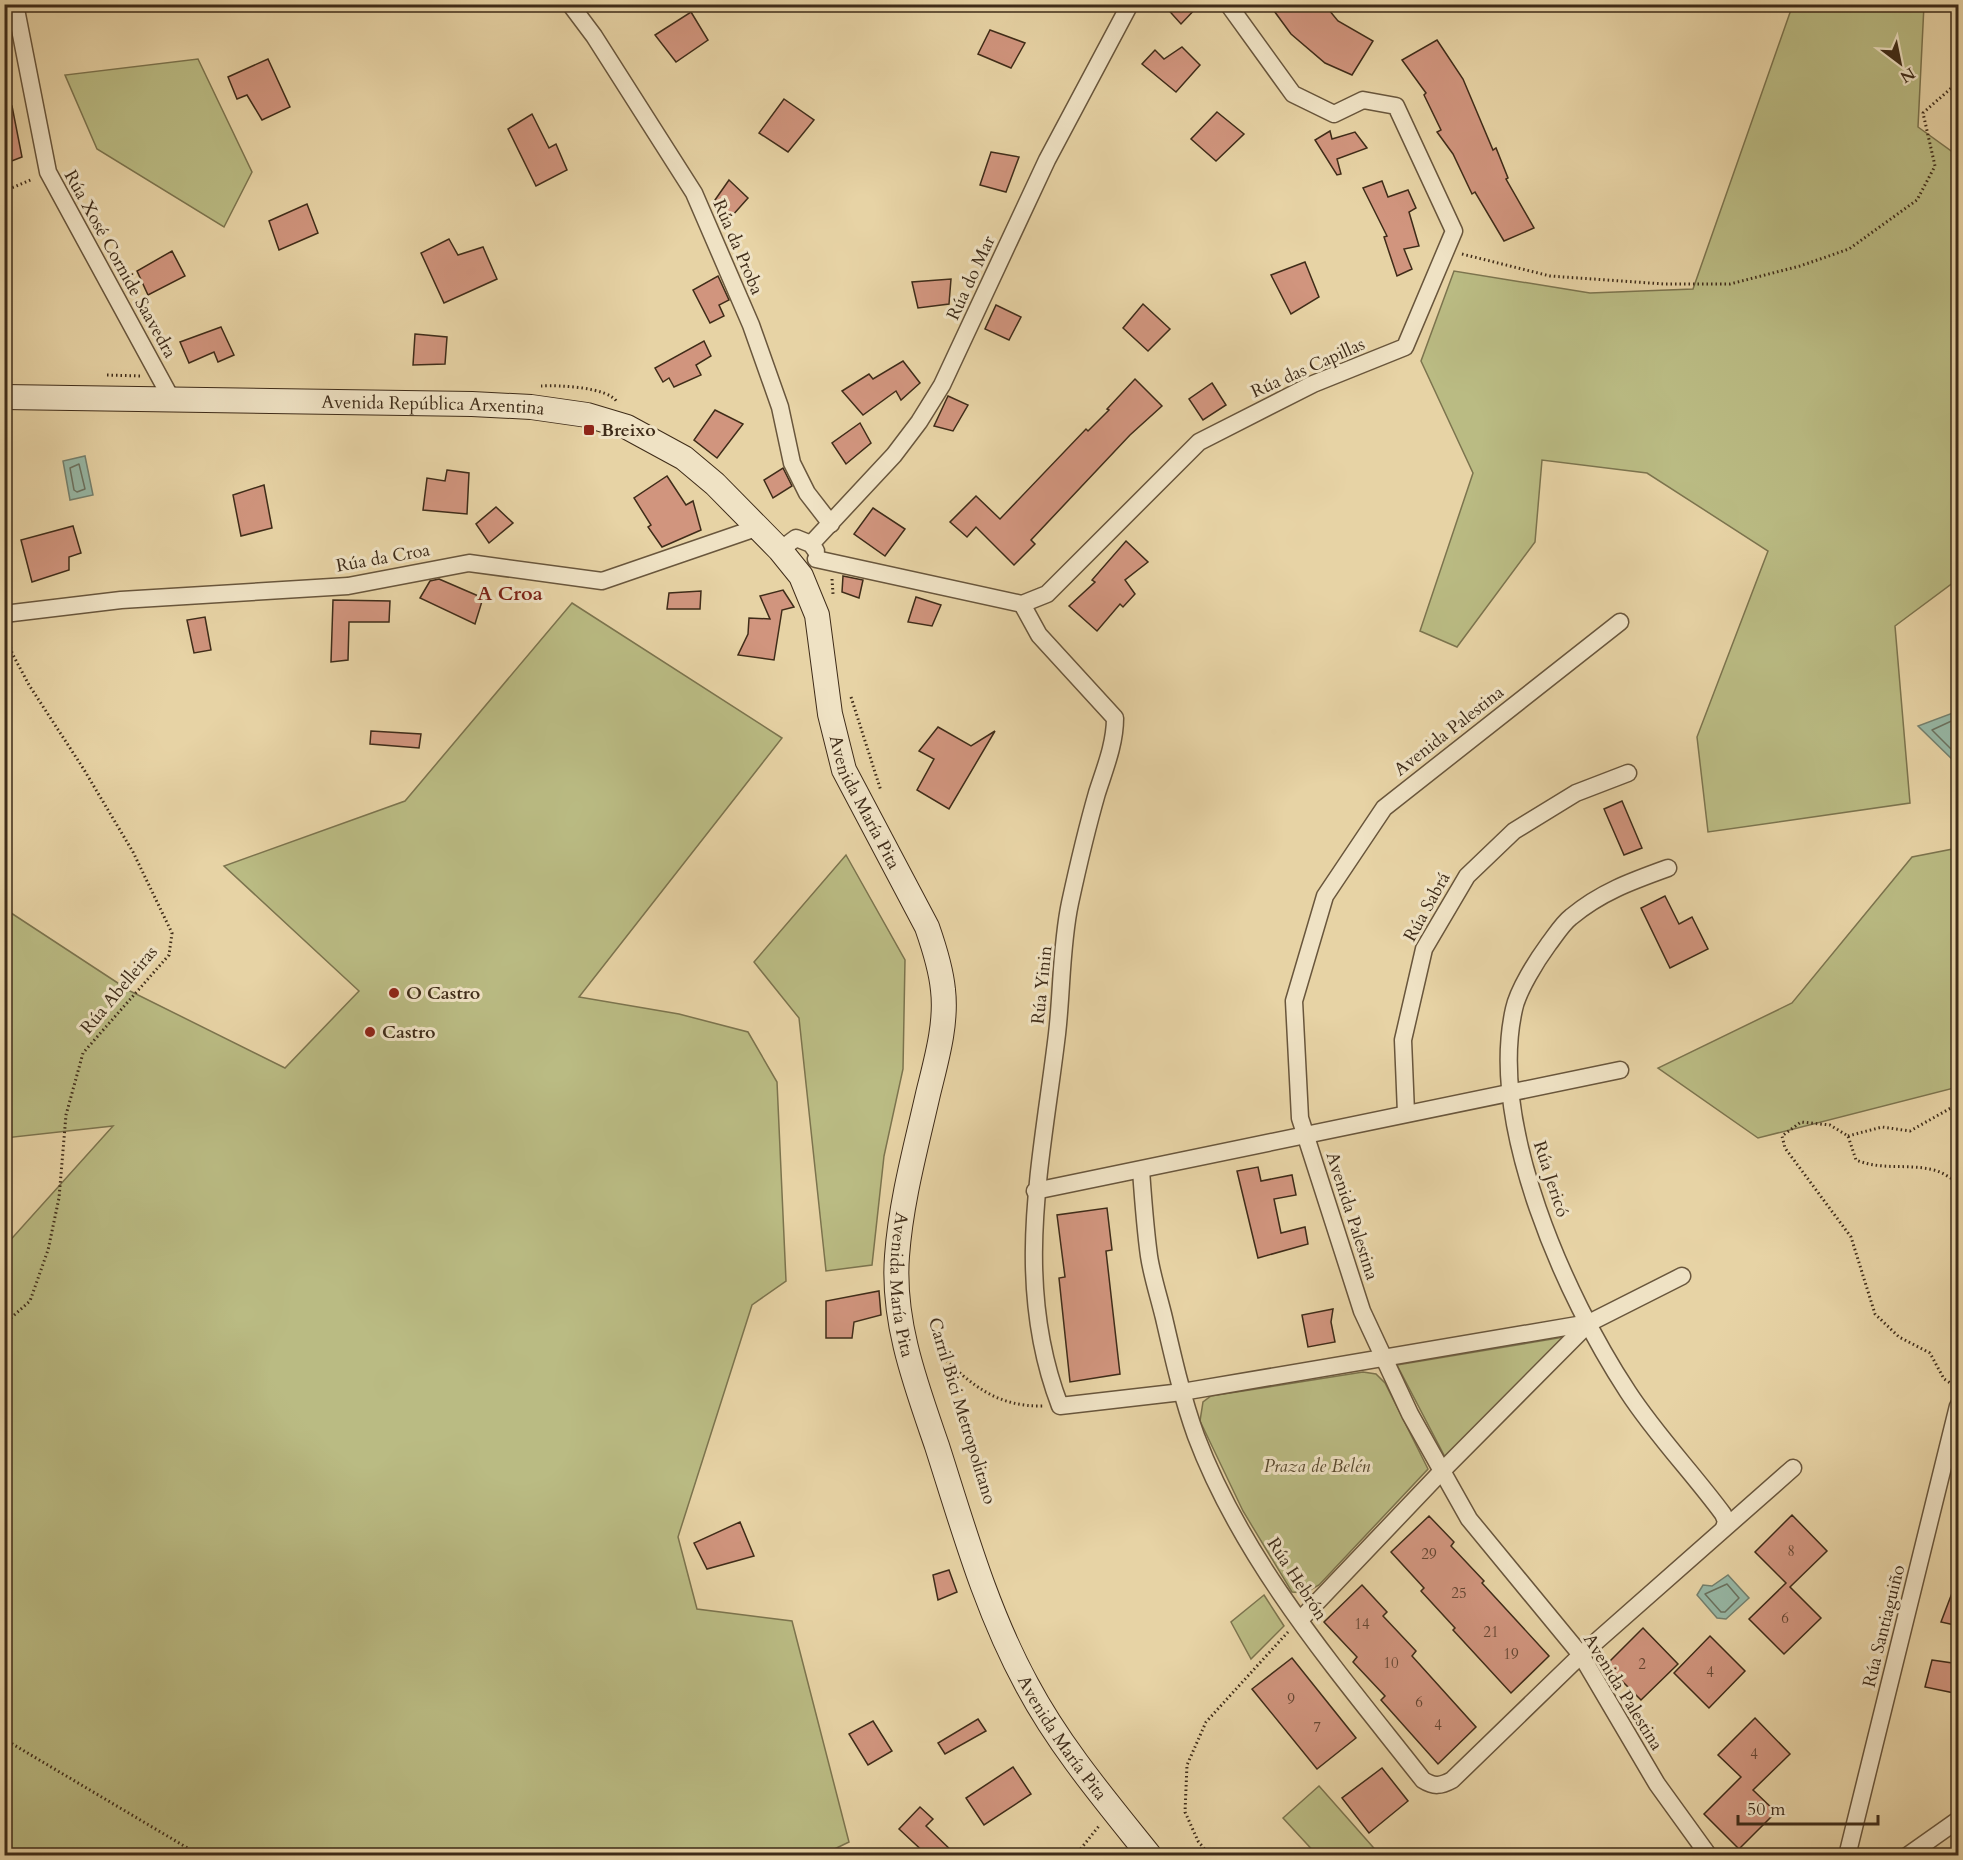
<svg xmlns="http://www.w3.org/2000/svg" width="1963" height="1860" font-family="Cardo,serif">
<rect width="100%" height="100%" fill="#e7d3a5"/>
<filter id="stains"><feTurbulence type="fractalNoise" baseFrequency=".00333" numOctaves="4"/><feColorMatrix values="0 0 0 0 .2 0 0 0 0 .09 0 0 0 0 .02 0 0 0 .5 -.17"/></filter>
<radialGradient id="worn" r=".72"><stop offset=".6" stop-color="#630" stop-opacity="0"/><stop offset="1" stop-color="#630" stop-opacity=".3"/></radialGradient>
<!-- green -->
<g fill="#babb83" stroke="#7c744e" stroke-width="1.5">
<path d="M1793,4L1924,5L1918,127L1958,156V579L1895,626L1910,803L1708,832L1697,737L1768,551L1647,473L1542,460L1535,542L1457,647L1420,631L1473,473L1421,361L1454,271L1590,293L1693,289Z"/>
<path d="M198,59L252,172L224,227L97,149L65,75Z"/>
<path d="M572,603L782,738L579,997L679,1014L748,1032L777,1082L786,1281L752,1305L678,1537L697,1609L792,1621L849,1842L820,1856L5,1855V1246L113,1126L5,1138V909L130,991L285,1068L359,991L224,866L405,801Z"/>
<path d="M1958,848V1087L1758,1138L1658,1068L1792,1003L1912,857Z"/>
<path d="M846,855L905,960L903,1069L884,1156L872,1265L826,1271L799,1018L754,962Z"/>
<path d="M1564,1337L1445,1457L1397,1365Z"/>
<path d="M1363,1372L1376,1374L1385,1383L1428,1469L1319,1585L1305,1593L1292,1592L1243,1511L1200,1421L1203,1402L1211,1396Z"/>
<path d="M1264,1595L1284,1626L1251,1659L1231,1622Z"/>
<path d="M1319,1786L1380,1855H1317L1283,1818Z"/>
</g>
<!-- water -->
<g fill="#97b8a6" stroke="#74806e" stroke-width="1.5">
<path d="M85,456L93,495L70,500L63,461Z"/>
<path d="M1958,711V765L1918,726Z"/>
<path d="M1728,1575L1749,1598L1726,1619L1717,1618L1697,1595L1703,1585L1712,1586Z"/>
</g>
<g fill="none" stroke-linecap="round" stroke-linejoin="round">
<!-- shore -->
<g stroke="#6b7260" stroke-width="1.5">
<path d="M79,464L85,489L77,492L74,490L70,468Z"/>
<path d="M1958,718L1932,730L1958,756"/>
<path d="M1727,1584L1739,1598L1725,1612H1721L1705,1594Z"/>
</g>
</g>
<!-- building -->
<g fill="#d1957e" stroke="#3f2c19" stroke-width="1.5">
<path d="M1163,4H1200L1181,24Z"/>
<path d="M1269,4H1324L1338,21L1373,41L1352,75L1325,63L1291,34Z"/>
<path d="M691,12L708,40L676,62L655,35Z"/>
<path d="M990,30L1025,43L1011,68L978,54Z"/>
<path d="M1437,40L1463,79L1493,150L1496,148L1508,178L1506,179L1534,228L1504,241L1475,192L1472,194L1453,154L1437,132L1441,130L1424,95L1426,93L1402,60Z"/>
<path d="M1182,47L1200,65L1176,92L1142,64L1155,50L1164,59Z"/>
<path d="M268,59L290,107L262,120L247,95L237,99L228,77Z"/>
<path d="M784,99L814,120L788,152L759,133Z"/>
<path d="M4,106H12L22,157L4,164Z"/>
<path d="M1217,112L1244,134L1216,161L1191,139Z"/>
<path d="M532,114L549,148L556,144L567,170L536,186L508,129Z"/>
<path d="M1330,131L1332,139L1355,132L1367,148L1337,159L1341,174L1337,175L1315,140Z"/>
<path d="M991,152L1019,157L1006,192L980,185Z"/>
<path d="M729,180L748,198L732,216L715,200Z"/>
<path d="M1382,181L1388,197L1408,190L1416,208L1409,212L1419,246L1404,249L1412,269L1397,276L1384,237L1387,236L1363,188Z"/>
<path d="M307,204L318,233L279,250L269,221Z"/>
<path d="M449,239L458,255L483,247L497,279L444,303L421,253Z"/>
<path d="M172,251L185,276L148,295L137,271Z"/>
<path d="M1305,262L1319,297L1291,314L1271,275Z"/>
<path d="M718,276L729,300L719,305L724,316L710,323L693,290Z"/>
<path d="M951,279L949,304L918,308L912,282Z"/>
<path d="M1143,304L1170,329L1148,351L1123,328Z"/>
<path d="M996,305L1021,317L1009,340L985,329Z"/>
<path d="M221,327L234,355L218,362L214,352L189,363L180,342Z"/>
<path d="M415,334L447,337L445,364L413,365Z"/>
<path d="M704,341L711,356L696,365L701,375L674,387L669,378L663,382L655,368Z"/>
<path d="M903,361L920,383L901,400L896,391L863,415L842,391L869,374L873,379Z"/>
<path d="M1135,379L1162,406L1130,435L1031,540L1035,544L1014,565L976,527L967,537L950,522L976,496L1000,519L1086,429L1088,431L1109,410L1107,409Z"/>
<path d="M1212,383L1226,405L1203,420L1189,399Z"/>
<path d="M948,396L968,405L953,431L934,426Z"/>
<path d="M715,410L743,424L717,458L694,440Z"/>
<path d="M860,423L871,443L846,464L832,443Z"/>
<path d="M783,468L792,486L773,498L764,480Z"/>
<path d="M447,470L469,473L467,514L423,510L427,478L445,481Z"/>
<path d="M667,476L686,505L693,501L701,530L662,547L648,527L651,525L634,498Z"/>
<path d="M264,485L272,528L241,536L233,495Z"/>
<path d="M496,507L513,523L489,543L476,524Z"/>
<path d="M873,508L905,529L885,556L854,534Z"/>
<path d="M73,526L81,553L69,557V570L32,582L21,540Z"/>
<path d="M1126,541L1148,562L1125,580L1135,594L1123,607L1120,604L1097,631L1069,606L1095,582L1092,580Z"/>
<path d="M843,576L863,580L859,598L842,592Z"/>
<path d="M439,579L483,598L475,624L420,598L430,581Z"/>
<path d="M783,590L794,607L782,610L774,660L738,655L748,634L749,618L770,619L760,596Z"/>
<path d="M701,591L700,609H667L669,593Z"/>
<path d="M916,597L941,605L932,626L908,622Z"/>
<path d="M333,600L390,601L389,622H349L348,660L331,662Z"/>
<path d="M205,617L211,650L194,653L187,620Z"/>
<path d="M938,727L971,746L995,731L949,809L917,790L934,759L919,751Z"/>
<path d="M371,731L421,734L419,748L370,744Z"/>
<path d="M1622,801L1642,848L1624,855L1604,809Z"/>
<path d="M1665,896L1679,924L1692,917L1708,949L1670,968L1641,908Z"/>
<path d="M1258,1167L1261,1181L1292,1175L1296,1195L1274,1199L1281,1233L1305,1227L1308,1244L1258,1258L1237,1171Z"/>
<path d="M1107,1208L1112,1250L1106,1251L1120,1374L1070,1382L1059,1278L1065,1277L1057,1215Z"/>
<path d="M879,1291L881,1315L854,1322L852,1338H826V1301Z"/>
<path d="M1333,1309L1331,1322L1335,1342L1308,1347L1302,1315Z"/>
<path d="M1792,1515L1827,1551L1790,1587L1821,1618L1784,1654L1749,1619L1786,1583L1755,1552Z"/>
<path d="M1429,1516L1454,1542L1451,1546L1484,1581L1482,1583L1549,1656L1511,1693L1453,1630L1455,1628L1421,1591L1424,1588L1391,1552Z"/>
<path d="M740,1522L754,1556L707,1569L694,1543Z"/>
<path d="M949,1570L957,1592L938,1600L933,1575Z"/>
<path d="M1957,1580H1959V1626L1941,1622Z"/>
<path d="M1362,1585L1387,1612L1383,1616L1416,1651L1412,1656L1476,1727L1438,1764L1381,1700L1385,1696L1353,1662L1357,1657L1324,1622Z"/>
<path d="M1643,1628L1678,1664L1641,1700L1606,1665Z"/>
<path d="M1710,1636L1745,1671L1709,1708L1674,1673Z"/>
<path d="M1292,1658L1356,1738L1317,1769L1252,1689Z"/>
<path d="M1932,1660L1959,1664V1694L1925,1687Z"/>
<path d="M1755,1718L1790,1754L1753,1790L1776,1812L1739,1849L1704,1814L1741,1777L1718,1755Z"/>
<path d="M978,1719L986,1731L945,1754L938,1743Z"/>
<path d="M873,1721L892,1751L868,1765L849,1734Z"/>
<path d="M1013,1767L1031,1794L984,1825L966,1798Z"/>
<path d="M1382,1768L1408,1801L1369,1833L1342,1798Z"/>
<path d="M920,1807L933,1819L926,1826L957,1856H928L899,1829Z"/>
</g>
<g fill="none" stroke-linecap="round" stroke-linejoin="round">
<defs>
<g id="street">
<path d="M15,4L48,172L171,398"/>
<path d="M570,4L594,36L694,193L751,325L780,407L792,463L807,493L831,524"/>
<path d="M811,544L894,455L919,422L942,385L1047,160L1130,4"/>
<path d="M780,550L796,538L811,544L816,551"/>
<path d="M816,559L1022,604L1047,594L1199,442L1313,384L1405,347L1454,231L1396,106L1363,100L1334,114L1293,94L1228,4"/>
<path d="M1022,604L1039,635L1115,718C1115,744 1105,768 1097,793C1087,828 1078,866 1070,903C1061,945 1062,991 1057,1034C1042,1161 1012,1281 1060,1406L1182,1392L1589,1323L1682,1276"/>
<path d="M4,614L121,600L348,586L469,563L602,581L759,527"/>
<path d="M1620,622L1384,808L1325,896L1294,1001L1300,1118L1362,1311L1410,1414L1469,1519L1581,1655L1657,1784L1709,1856"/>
<path d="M1668,868C1632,881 1601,892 1571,917C1562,924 1555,936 1548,945C1537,960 1518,990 1514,1009C1488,1125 1565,1296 1628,1392C1656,1435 1692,1472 1723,1514L1726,1521L1724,1528"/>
<path d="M1406,1113L1403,1040L1424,949L1467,876L1514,831L1576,793L1628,773"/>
<path d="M1141,1170C1143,1198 1145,1227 1149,1256C1152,1276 1159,1297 1164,1318C1173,1357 1182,1397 1196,1436C1244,1564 1340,1674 1423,1780C1434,1787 1441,1786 1452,1780L1581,1655L1793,1468"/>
<path d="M1035,1191L1620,1070"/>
<path d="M1300,1620L1442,1471L1589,1323"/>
<path d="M1847,1856L1958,1406"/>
<path d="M1907,1856L1958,1820"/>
</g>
<g id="secondary">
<path id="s1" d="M4,397L472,404L531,407L587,415L627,427L684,458L715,484L780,550L801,576L817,615L830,714L844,770L927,927C934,947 941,968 943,990C947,1024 936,1061 928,1094C916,1147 901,1201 897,1256C892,1322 916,1385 937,1446C963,1527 986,1610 1027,1685C1060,1747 1106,1801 1150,1856"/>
</g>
</defs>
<!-- street casing -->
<use href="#street" stroke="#69563c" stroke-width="19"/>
<!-- secondary casing -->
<use href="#secondary" stroke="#3f2c19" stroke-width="26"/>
<!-- path -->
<g stroke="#3f2c19" stroke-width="3" stroke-dasharray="1.5 3" stroke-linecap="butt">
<path d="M4,191L33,179"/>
<path d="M1462,254L1550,276L1664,284H1730L1800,266L1849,249L1917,200L1935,166L1923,113L1958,82"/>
<path d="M107,375L140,376"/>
<path d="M541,386C559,385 608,387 617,402"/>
<path d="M832,579L833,594"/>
<path d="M851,697L881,791"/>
<path d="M1848,1136L1882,1127L1910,1131L1958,1104"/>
<path d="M1955,1181C1949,1177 1942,1172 1934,1170C1906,1163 1884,1171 1856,1160L1848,1136L1830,1125L1801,1122L1782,1136L1785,1148L1851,1237L1875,1314L1899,1337L1930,1353L1944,1379L1958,1388"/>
<path d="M4,1324L30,1301L48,1250L59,1198L66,1115L83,1053L169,955L172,933L133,852L83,768L29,685L12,653L6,630"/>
<path d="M940,1354C971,1385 997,1407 1043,1406"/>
<path d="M4,1739L201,1856"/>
<path d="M1075,1856L1099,1826"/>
<path d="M1210,1856L1198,1841L1185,1812L1187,1765L1206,1722L1288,1632"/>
</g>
<!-- street -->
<use href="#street" stroke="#efe2c4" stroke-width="16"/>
<!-- secondary -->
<use href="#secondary" stroke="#efe2c4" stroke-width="24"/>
</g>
<!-- markers -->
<g fill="#8f2418" stroke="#efe2c4" stroke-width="2">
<rect x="583" y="424" width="12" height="12" rx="3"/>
<circle cx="394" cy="993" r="6"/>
<circle cx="370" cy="1032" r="6"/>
</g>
<g text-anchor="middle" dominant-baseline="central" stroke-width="6" stroke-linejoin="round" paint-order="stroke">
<!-- number labels -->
<g font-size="15" fill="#644632">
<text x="1791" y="1551">8</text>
<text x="1429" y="1554">29</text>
<text x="1459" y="1593">25</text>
<text x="1785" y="1618">6</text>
<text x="1362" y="1624">14</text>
<text x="1491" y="1632">21</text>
<text x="1511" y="1654">19</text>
<text x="1391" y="1663">10</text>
<text x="1642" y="1664">2</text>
<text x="1710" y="1672">4</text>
<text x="1291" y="1699">9</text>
<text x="1419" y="1702">6</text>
<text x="1438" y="1725">4</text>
<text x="1317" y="1727">7</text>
<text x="1754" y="1754">4</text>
</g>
<!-- street labels -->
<g font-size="18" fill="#3f2c19" stroke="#efe2c4">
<text transform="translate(738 247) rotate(67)">Rúa da Proba</text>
<text transform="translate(120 264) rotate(61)">Rúa Xosé Cornide Saavedra</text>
<text transform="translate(971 278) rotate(-65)">Rúa do Mar</text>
<text transform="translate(1308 368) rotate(-24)">Rúa das Capillas</text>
<text stroke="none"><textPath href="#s1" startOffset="429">Avenida República Arxentina</textPath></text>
<text transform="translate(383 558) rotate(-10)">Rúa da Croa</text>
<text transform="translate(1449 731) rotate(-38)">Avenida Palestina</text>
<text stroke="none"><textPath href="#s1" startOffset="1094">Avenida María Pita</textPath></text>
<text transform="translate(1427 907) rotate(-61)">Rúa Sabrá</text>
<text transform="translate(1042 985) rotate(-84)">Rúa Yinin</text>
<text transform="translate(119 990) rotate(-50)">Rúa Abelleiras</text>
<text transform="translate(1551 1179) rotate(72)">Rúa Jericó</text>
<text transform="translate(1352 1216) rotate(72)">Avenida Palestina</text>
<text stroke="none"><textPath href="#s1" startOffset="1599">Avenida María Pita</textPath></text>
<text transform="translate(962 1411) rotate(73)">Carril Bici Metropolitano</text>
<text transform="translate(1297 1579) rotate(57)">Rúa Hebrón</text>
<text transform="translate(1884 1626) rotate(-76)">Rúa Santiaguiño</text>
<text transform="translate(1623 1692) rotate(58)">Avenida Palestina</text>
<text stroke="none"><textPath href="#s1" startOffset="2085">Avenida María Pita</textPath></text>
</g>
<!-- poi labels -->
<g font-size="18" font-weight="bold" fill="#3f2c19" stroke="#efe2c4" text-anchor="start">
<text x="601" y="430">Breixo</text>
<text x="406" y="993">O Castro</text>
<text x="382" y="1032">Castro</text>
</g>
<!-- park labels -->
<g font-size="18" font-style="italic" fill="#58492e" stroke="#efe2c4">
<text x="1317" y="1466">Praza de Belén</text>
</g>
<!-- neighbourhood labels -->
<g font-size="20" font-weight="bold" fill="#7a1f14" stroke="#efe2c4">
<text x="510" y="593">A Croa</text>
</g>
</g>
<!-- margin -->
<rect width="1963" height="1860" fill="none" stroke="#e7d3a5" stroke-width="24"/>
<rect x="6" y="6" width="1951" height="1848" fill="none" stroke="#3f2c19" stroke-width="3"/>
<rect x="12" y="12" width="1939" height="1836" fill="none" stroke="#3f2c19" stroke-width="1.5"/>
<!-- north arrow -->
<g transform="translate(1900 63) rotate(148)" stroke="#efe2c4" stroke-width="4.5" paint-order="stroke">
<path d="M0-4.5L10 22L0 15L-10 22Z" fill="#3f2c19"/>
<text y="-9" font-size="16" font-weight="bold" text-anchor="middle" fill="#3f2c19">N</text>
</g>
<!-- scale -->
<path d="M1738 1815v9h140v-9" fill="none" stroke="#3f2c19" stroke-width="3"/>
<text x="1747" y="1815" font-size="18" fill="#3f2c19" stroke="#efe2c4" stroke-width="4.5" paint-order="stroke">50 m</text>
<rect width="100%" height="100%" filter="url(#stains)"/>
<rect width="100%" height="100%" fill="url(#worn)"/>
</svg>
